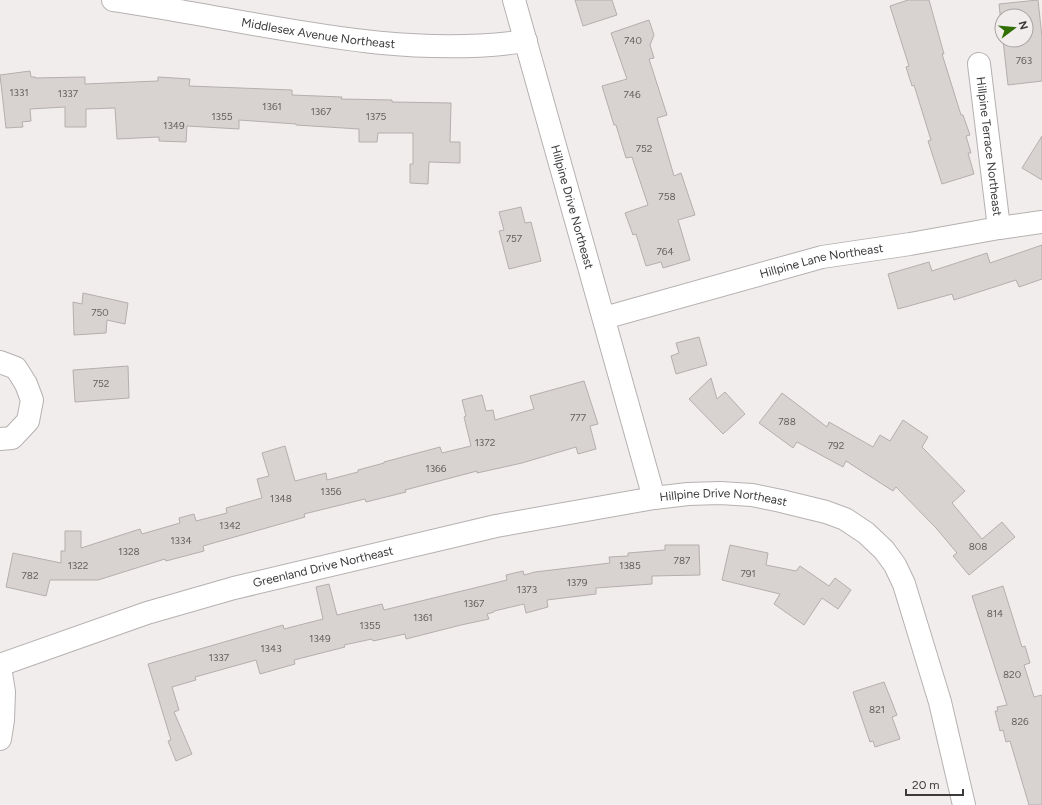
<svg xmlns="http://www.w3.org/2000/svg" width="1042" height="805" font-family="Figtree,sans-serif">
<rect width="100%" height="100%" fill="#f2eded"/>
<!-- building -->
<g fill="#d8d3d1" stroke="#b4afae">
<path d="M575,0H612L617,15L583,26Z"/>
<path d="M908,0H929L944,54H942L961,115H963L970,135L966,136L971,153H968L974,174L942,184L928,141L931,140L914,85L912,86L906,67L909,66L890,6Z"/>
<path d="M1038,0L1042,37V81L1008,85L1003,40H1026V16H1002V32L999,4Z"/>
<path d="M649,20L654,35L650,45L654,58L649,59L667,115L657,118L674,176L681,173L695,215L678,220L690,260L663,268L661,262L646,266L636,234L633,235L625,213L648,205L632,157L626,158L616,125H614L602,86L627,79L611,33Z"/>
<path d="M30,71L31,77H35V78L85,77V84L158,81V77L190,79L189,86L292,90V95L342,97L341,99L392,100V102L451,103L450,142H460V163L429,162L428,184L410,183V164H413V133H378L377,142H359V129L296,125V124L239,120V129L187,126L186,142L159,141V137L117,139L115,108L86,109V127H65V107L30,109L31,121L22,122L23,127L6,128L0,75Z"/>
<path d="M1042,136V180L1022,168Z"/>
<path d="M521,207L525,223L531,222L541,261L509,269L499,231L504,230L499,212Z"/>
<path d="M1042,245V279L1019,287L1016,280L954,300L952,294L898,309L888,274L929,262L932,271L987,253L990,263Z"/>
<path d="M83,293L128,303L125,324L107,320L106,333L74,335L73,302L82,304Z"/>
<path d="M699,337L707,365L676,374L671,356L679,353L676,343Z"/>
<path d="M128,366L129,398L75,402L73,370Z"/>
<path d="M711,378L717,399L725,392L745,414L723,434L689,399Z"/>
<path d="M584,381L598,424L590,426L596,449L578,454L576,447L522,463L477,473V471L405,490L406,492L366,502L365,499L304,514L305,517L203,546L204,551L166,561L165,559L98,580H50L46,596L6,587L13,553L61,563V551H65V531H81V548L140,529L142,534L180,523L179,518L194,514L196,521L227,513L226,508L262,498L257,479L269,476L262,453L285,446L295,481L326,473L327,480L358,472V470L384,463V462L440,447L442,453L471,446L464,417L466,416L462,400L482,395L486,411L493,410L495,420L534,409L530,396Z"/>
<path d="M782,393L827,427L829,422L873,447L880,435L890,441L903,420L928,437L922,447L965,491L952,503L982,539L1002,522L1015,537L969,575L953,556L957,553L936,528L896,487L893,491L846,461L843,467L797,442L793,448L759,423Z"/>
<path d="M665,545H699L700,575L652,576V584L596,588V594L547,600L548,607L526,613L524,604L494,611V612L487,614L489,619L461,625L406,639L405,634L373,641L372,639L344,645L345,647L294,660L295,664L260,674L256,660L195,677L196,680L172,687L179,710L174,712L192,754L176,761L168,741L171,740L148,664L283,625L284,629L323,619L316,587L329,584L337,615L382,604L384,610L507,580L506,575L523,571L524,575L535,572L610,563L609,557L628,556V553L665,550Z"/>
<path d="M730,545L768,553L766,565L796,571L800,566L829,586L835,578L851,590L838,609L822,598L804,625L774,604L780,594L722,580Z"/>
<path d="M1003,586L1022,647L1025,646L1030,663L1024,665L1034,697L1042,695V805H1029L1010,741L1006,742L1003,730L1000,731L995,711H998L997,707L1007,705L972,596Z"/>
<path d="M884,682L897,715L892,717L900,739L875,747L873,741L870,742L853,692Z"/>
</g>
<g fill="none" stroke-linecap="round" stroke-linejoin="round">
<defs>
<g id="minor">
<path id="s1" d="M113,0C137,3 161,8 185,12C297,31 411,58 526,41"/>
<path id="s2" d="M514,0L654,498"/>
<path id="s3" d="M979,64L999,228"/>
<path id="s4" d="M604,318L822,257L910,244L999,228L1042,222"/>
<path d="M0,362L16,368L26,384L32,400L28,421L12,438L0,439"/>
<path id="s5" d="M0,665L147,613L234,588L496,526L654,498L688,494L720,493L752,495L781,501L826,512L845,519L866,533L884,550L895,565L904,584L940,702L964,805"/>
<path d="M0,667L4,692L3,720L0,739"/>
</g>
</defs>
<!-- minor casing -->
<use href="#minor" stroke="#b6b1b1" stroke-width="24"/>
<!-- minor -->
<use href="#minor" stroke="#fff" stroke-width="22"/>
</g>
<g text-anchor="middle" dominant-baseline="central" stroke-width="3" stroke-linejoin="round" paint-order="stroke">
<!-- number labels -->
<g font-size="10" fill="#636060">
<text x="633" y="40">740</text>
<text x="1024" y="60">763</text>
<text x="19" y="92">1331</text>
<text x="68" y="93">1337</text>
<text x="632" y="94">746</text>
<text x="272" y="106">1361</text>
<text x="321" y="111">1367</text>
<text x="222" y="116">1355</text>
<text x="376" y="116">1375</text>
<text x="174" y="125">1349</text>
<text x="644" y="148">752</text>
<text x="667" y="196">758</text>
<text x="514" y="238">757</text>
<text x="665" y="251">764</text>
<text x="100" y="312">750</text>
<text x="101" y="383">752</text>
<text x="578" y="417">777</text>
<text x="787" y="421">788</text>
<text x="485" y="442">1372</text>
<text x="836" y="445">792</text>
<text x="436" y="468">1366</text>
<text x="331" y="491">1356</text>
<text x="281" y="498">1348</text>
<text x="230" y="525">1342</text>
<text x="181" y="540">1334</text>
<text x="978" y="546">808</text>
<text x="129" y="551">1328</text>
<text x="682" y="560">787</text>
<text x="78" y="565">1322</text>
<text x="630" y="565">1385</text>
<text x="748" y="573">791</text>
<text x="30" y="575">782</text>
<text x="577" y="582">1379</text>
<text x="527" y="589">1373</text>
<text x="474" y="603">1367</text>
<text x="995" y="613">814</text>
<text x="423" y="617">1361</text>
<text x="370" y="625">1355</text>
<text x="320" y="638">1349</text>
<text x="271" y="648">1343</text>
<text x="219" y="657">1337</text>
<text x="1012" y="674">820</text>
<text x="877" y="709">821</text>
<text x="1020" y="721">826</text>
</g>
<!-- street labels -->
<g font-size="12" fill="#3c3a3a" stroke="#f2eded">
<text stroke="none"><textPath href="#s1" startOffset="208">Middlesex Avenue Northeast</textPath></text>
<text stroke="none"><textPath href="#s3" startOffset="83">Hillpine Terrace Northeast</textPath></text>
<text stroke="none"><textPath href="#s2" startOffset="215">Hillpine Drive Northeast</textPath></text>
<text stroke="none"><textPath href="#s4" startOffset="225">Hillpine Lane Northeast</textPath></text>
<text stroke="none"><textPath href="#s5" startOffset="746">Hillpine Drive Northeast</textPath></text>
<text stroke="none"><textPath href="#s5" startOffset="338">Greenland Drive Northeast</textPath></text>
</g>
</g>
<!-- north arrow -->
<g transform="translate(1014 28) rotate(74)"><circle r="19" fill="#f2eded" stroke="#a9a5a5"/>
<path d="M0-3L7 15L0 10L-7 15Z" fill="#306e00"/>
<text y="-6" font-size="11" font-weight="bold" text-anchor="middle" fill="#3c3a3a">N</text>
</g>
<!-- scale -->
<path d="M906 789v6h57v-6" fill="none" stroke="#3c3a3a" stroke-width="2"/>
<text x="912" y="789" font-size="12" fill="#3c3a3a" stroke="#f2eded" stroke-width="3" paint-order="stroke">20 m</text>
</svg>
